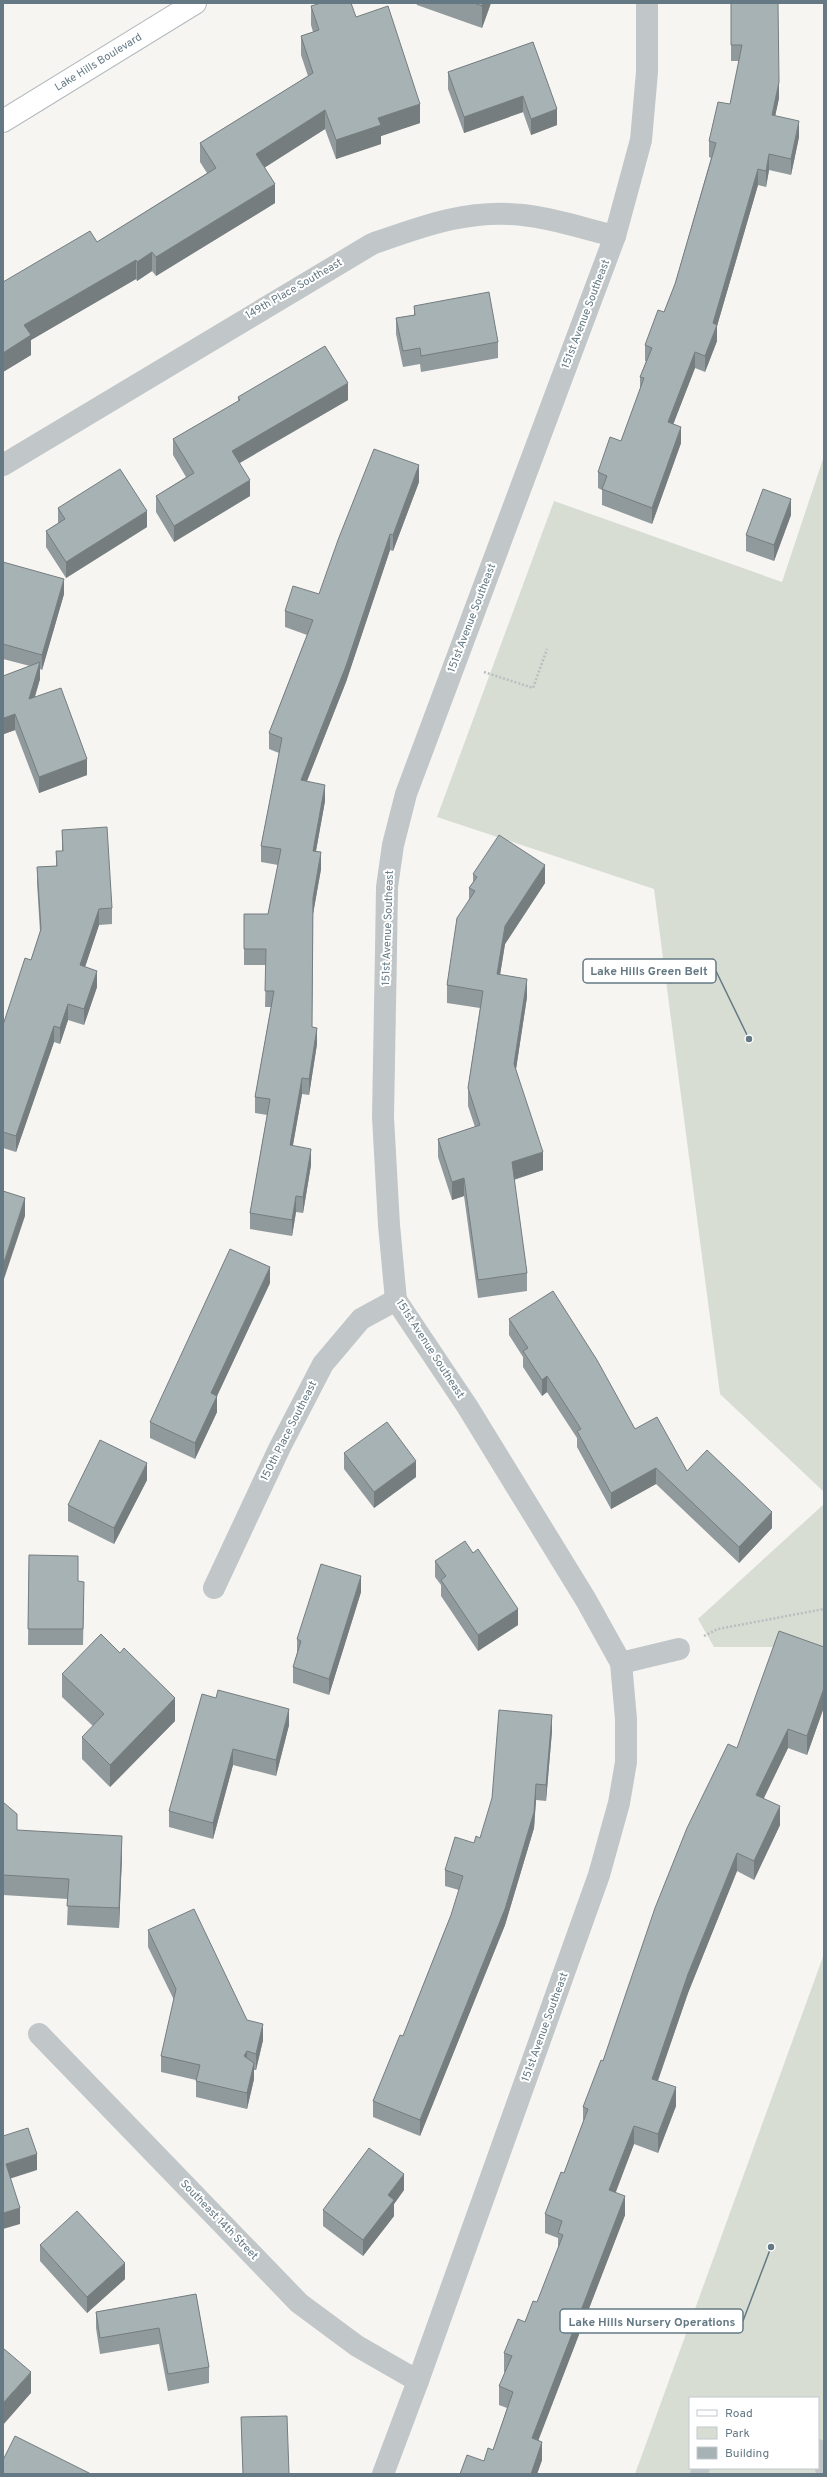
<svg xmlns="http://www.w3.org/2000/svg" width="827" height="2477" font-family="Overpass,sans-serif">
<rect width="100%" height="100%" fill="#f6f5f2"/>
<!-- green -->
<g fill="#d7ddd3" fill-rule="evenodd">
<path d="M824,456V1492L720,1394L654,889L437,817L554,501L782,582Z"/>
<path d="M824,1504V1647H714L698,1619Z"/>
<path d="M824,1954V2474H635ZM690,2398H818V2468H690Z"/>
</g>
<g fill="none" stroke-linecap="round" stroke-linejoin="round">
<defs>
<g id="secondary">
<path id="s1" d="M3,121L195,3"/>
</g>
</defs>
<!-- secondary casing -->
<use href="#secondary" stroke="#b3babd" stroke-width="24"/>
<!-- path -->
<g stroke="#bbbec0" stroke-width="2.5" stroke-dasharray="2 2" stroke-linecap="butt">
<path d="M484,672L533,688L547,649"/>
<path d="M704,1636L718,1629L824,1609"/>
</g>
<!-- lane -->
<g stroke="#c1c6c8" stroke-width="16">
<path d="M818,2447L824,2473"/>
<path d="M698,2474L702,2468"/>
</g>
<!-- street -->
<g stroke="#c1c6c8" stroke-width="22">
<path d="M3,465L372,244C423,226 467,209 523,215C553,218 585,229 615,236"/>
<path d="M214,1588L280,1447L323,1364L361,1319L396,1300"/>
<path d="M621,1663L679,1649"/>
<path d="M39,2034L299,2303L357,2346L418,2381"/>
<path d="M383,2474L418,2381L599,1875L619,1803L626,1762V1719L621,1663L586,1600L467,1406L396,1300L389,1225L383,1117L386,950L387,887L393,845L406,794L615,236L641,140L647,72V3"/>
</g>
<!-- secondary -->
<use href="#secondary" stroke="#fff" stroke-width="22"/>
</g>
<!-- wall -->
<g fill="#90999c">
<path d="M416,3H491L482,28L417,5Z"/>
<path d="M731,3L779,98L775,116L799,137L791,175L769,170L766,187L758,185L717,326V341L705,372L695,368L673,424L681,443L652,524L602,505V490L598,488V472L621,441L640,389V377L646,361H645V345L664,312L675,284L711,158L709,157V141L730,104L739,61H731Z"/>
<path d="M311,6L356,17L420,123L381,136V144L336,159L325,129L264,168L275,203L156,276L152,271L137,281L136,279L31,340V355L3,372V282L97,242L207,173L200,162V143L308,76L301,55V36L313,32L311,25Z"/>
<path d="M533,42L557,125L531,135L523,112L464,133L448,89V72Z"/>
<path d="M414,306L498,342V358L421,372L420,364L403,367L396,334V318L414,315Z"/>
<path d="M238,397L348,400L240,463L250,496L174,542L156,512V496L186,477L173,455V439L238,401Z"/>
<path d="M419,482L393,551L390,550L346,682L307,781L325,801L316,851L321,869L313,914L312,1027L317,1044L309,1095L302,1094L293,1145L311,1165L303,1213L296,1212L292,1236L250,1229V1213L267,1115L255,1113V1097L271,1007H265L266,965H244V914H268L278,865L261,862V846L279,753L269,749V733L307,635L285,627V611L319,594Z"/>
<path d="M58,508L147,527L66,578L46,547V531L58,523Z"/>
<path d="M791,515L774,561L746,551V535Z"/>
<path d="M3,562L64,594L42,670L40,669V679L35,697L87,775L39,793L15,730L4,734L3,731V676L30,666L3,659Z"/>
<path d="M62,830L112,908V924L99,925L85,967L97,987L84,1025L68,1020L60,1044L54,1042L16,1152L3,1148V1025L31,960L40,932L37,883V867L56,866V851H62Z"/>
<path d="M473,874L545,883L505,944L500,975L527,997L516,1069L543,1170L514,1180L527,1273V1291L478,1298L464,1196L452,1200L438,1157V1139L475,1127L468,1106V1088L480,1008L447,1003V985L469,899V888L473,882Z"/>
<path d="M270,1283L217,1396V1412L195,1459L150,1438V1422Z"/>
<path d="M509,1319L635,1429L687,1471L772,1528L739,1563L656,1484L611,1509L577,1447V1438L547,1392L542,1396L523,1367V1357L509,1335Z"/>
<path d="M344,1453L416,1477L374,1508L344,1469Z"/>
<path d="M147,1480L114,1544L68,1521V1505Z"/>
<path d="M29,1555L78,1581L84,1598L83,1645H28Z"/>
<path d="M435,1561L518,1625L478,1651L441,1596V1585L435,1577Z"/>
<path d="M361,1592L329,1695L293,1683V1667L297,1653V1639Z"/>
<path d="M824,1647V1707L807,1755L788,1748L764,1798L780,1825L754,1880L737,1871L688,1993L658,2081L676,2106L658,2153L634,2144L616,2192L625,2215L538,2440L542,2460L537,2474H460L484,2461L493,2450L507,2408L499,2405V2386L505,2372H504V2353L537,2302L558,2249V2238L545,2233V2214L564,2173L583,2122V2107L737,1748Z"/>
<path d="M62,1674L175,1721L110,1787L82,1759V1737L93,1726L62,1697Z"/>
<path d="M202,1694L289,1725L276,1776L233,1765L213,1839L169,1827V1811Z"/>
<path d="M552,1731L546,1801L536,1800L534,1828L505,1925L420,2136L373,2117V2101L403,2036L451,1915L459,1890L445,1886V1870L480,1838Z"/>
<path d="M3,1802L17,1830L122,1856L119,1928L67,1925L68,1899L3,1895Z"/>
<path d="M148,1930L247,2020L263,2040L256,2070H254V2079L247,2109L196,2097V2080L161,2072V2056L174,2000L148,1947Z"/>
<path d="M404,2190L394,2204V2216L363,2256L323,2226V2210Z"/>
<path d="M40,2245L125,2279L87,2313L40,2261Z"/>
<path d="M196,2294L209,2367V2383L168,2391L159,2344L100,2354L96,2328V2312Z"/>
<path d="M241,2417L289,2474H243Z"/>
</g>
<!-- shaded-wall -->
<g fill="#757d7f">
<path d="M482,3H491L482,28Z"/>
<path d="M779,82V98L772,131V115Z"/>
<path d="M523,96V112L464,133V117Z"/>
<path d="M420,104V123L381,136V144L336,159V140L378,118Z"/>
<path d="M557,109V125L531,135V119Z"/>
<path d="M325,110V129L256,173V154Z"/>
<path d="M799,121V137L791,175V159Z"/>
<path d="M769,154V170L766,187V171Z"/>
<path d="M758,169V185L717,326V341L705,372V356L713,323Z"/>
<path d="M275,184V203L156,276V257Z"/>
<path d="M152,252V271L137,281V262Z"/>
<path d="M136,260V279L31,340V355L3,372V353L24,325Z"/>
<path d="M695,352V368L668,438V422Z"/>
<path d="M348,383V400L232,467V451Z"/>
<path d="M681,427V443L652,524V508Z"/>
<path d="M419,465V482L393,551V535Z"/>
<path d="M250,480V496L174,542V526Z"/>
<path d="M791,499V515L774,561V545Z"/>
<path d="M147,511V527L66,578V562Z"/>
<path d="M390,534V550L346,682L301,796V780Z"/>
<path d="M64,579V594L42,670V655Z"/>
<path d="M40,662V679L29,715V699Z"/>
<path d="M15,714V730L4,734V718Z"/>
<path d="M87,759V775L39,793V777Z"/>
<path d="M325,785V801L313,867V851Z"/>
<path d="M321,852V869L313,914V898Z"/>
<path d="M545,865V883L505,944L497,993V974L505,926Z"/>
<path d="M99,909V925L80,982V965Z"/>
<path d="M97,971V987L84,1025V1009Z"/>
<path d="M527,979V997L514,1082V1064Z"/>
<path d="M68,1004V1020L60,1044V1028Z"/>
<path d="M54,1026V1042L16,1152V1136Z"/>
<path d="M317,1028V1044L309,1095V1079Z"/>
<path d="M302,1078V1094L290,1161V1145Z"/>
<path d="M311,1149V1165L303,1213V1197Z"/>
<path d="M543,1152V1170L512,1180V1162Z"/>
<path d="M464,1178V1196L452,1200V1182Z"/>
<path d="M296,1196V1212L292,1236V1220Z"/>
<path d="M25,1198V1216L3,1282V1265Z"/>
<path d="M270,1267V1283L217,1396V1412L195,1459V1443L211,1393Z"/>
<path d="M547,1376V1392L542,1396V1380Z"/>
<path d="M416,1461V1477L374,1508V1492Z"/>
<path d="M147,1463V1480L114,1544V1528Z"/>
<path d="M656,1468V1484L611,1509V1493Z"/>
<path d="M772,1512V1528L739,1563V1547Z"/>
<path d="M361,1576V1592L329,1695V1679Z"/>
<path d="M518,1609V1625L478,1651V1635Z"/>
<path d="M824,1688V1707L807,1755V1736Z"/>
<path d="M175,1698V1721L110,1787V1765Z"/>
<path d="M289,1709V1725L276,1776V1760Z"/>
<path d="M552,1715V1731L546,1801V1785Z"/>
<path d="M788,1729V1748L756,1814V1795Z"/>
<path d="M233,1749V1765L213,1839V1823Z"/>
<path d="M536,1784V1800L534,1828L505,1925L420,2136V2120Z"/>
<path d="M780,1806V1825L754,1880V1861Z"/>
<path d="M122,1836V1856L119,1928V1908Z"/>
<path d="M737,1853V1871L688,1993L652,2097V2079L688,1974Z"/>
<path d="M263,2024V2040L256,2070V2054Z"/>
<path d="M247,2051V2067L244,2056Z"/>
<path d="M254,2063V2079L247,2109V2093Z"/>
<path d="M676,2087V2106L658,2153V2134Z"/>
<path d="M634,2126V2144L609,2209V2190Z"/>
<path d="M37,2154V2170L6,2180V2164Z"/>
<path d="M404,2174V2190L394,2204V2216L363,2256V2240L388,2195Z"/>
<path d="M625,2196V2215L532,2457V2438Z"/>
<path d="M20,2208V2224L3,2229V2213Z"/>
<path d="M125,2263V2279L87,2313V2297Z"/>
<path d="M31,2372V2393L3,2425V2403Z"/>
<path d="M542,2442V2460L537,2474H531Z"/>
</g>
<!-- building -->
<g fill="#a7b2b5" stroke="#757d7f">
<path d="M321,3H351L356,17L388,6L420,104L378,118L381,125L336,140L325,110L256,154L275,184L156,257L152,252L137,262L136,260L24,325L31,335L3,353V282L90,231L97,242L216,168L200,143L313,73L301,36L319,30L311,6Z"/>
<path d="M474,3H482V6Z"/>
<path d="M731,3H778L779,82L772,115L799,121L791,159L769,154L766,171L758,169L713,323L717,325L705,356L695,352L668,422L681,427L652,508L602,489L607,476L598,472L610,437L621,441L644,378L640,377L652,348L645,345L658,310L664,312L675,284L716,143L709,141L718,102L730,104L742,45H731Z"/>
<path d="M533,42L557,109L531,119L523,96L464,117L448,72Z"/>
<path d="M489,292L498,342L421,356L420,348L403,351L396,318L415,315L414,306Z"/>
<path d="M325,346L348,383L232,451L250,480L174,526L156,496L194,473L173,439L240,400L238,397Z"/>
<path d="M374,449L419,465L393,535L390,534L346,666L301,780L325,785L313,851L321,852L313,898L312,1027L317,1028L309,1079L302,1078L290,1145L311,1149L303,1197L296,1196L292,1220L250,1213L270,1099L255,1097L274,991H265L266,949H244V914H268L281,849L261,846L282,738L269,733L313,620L285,611L293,586L319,594L338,540Z"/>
<path d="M120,469L147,511L66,562L46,531L65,519L58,508Z"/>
<path d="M763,489L791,499L774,545L746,535Z"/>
<path d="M3,562L64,579L42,655L3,644Z"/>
<path d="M40,662L29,699L61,688L87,759L39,777L15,714L4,718L3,715V676Z"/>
<path d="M107,827L112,908L99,909L80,965L97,971L84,1009L68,1004L60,1028L54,1026L16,1136L3,1132V1025L25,958L31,960L41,929L37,867L57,866L56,851H63L62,830Z"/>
<path d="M499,835L545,865L505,926L497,974L527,979L514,1064L543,1152L512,1162L527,1273L478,1280L464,1178L452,1182L438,1139L480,1125L468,1088L483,991L447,985L457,918L475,891L469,888L477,877L473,874Z"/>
<path d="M3,1191L25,1198L3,1265Z"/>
<path d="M230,1249L270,1267L211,1393L217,1396L195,1443L150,1422Z"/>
<path d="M553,1291L597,1360L635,1429L657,1417L687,1471L707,1450L772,1512L739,1547L656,1468L611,1493L577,1431L581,1429L547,1376L542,1380L523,1351L528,1348L509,1319Z"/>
<path d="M387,1422L416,1461L374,1492L344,1453Z"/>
<path d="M100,1440L147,1463L114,1528L68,1505Z"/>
<path d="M465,1541L473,1553L478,1549L518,1609L478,1635L441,1580L446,1576L435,1561Z"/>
<path d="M29,1555L78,1556V1581L84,1582L83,1629H28Z"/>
<path d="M321,1564L361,1576L329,1679L293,1667L301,1641L297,1639Z"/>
<path d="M779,1631L824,1647V1688L807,1736L788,1729L756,1795L780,1806L754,1861L737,1853L688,1974L652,2079L676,2087L658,2134L634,2126L609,2190L625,2196L532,2438L542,2442L531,2474H460L467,2455L484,2461L488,2448L493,2450L513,2392L499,2386L512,2356L504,2353L518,2319L525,2322L533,2301L537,2302L563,2235L558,2233L562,2221L545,2214L561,2172L564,2173L588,2109L583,2107L601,2060L603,2061L655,1908L687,1828L728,1744L737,1748Z"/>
<path d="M101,1634L120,1653L124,1648L175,1698L110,1765L82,1737L104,1714L62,1674Z"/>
<path d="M218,1690L289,1709L276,1760L233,1749L213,1823L169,1811L202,1694L216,1698Z"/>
<path d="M499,1710L552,1715L546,1785L536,1784L534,1812L505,1909L420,2120L373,2101L400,2035L403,2036L451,1915L463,1876L445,1870L455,1837L474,1843L476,1836L480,1838L492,1798Z"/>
<path d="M3,1802L17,1814V1830L122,1836L119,1908L67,1906L69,1879L3,1875Z"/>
<path d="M194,1909L247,2020L263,2024L256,2054L247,2051L244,2056L254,2063L247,2093L196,2081L200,2065L161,2056L176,1989L148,1930Z"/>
<path d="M28,2128L37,2154L6,2164L20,2208L3,2213V2136Z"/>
<path d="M369,2148L404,2174L388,2195L394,2200L363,2240L323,2210Z"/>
<path d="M77,2211L125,2263L87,2297L40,2245Z"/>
<path d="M196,2294L209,2367L168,2374L159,2328L100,2338L96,2312Z"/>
<path d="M3,2348L31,2372L3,2403Z"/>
<path d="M287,2416L289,2474H243L241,2417Z"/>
<path d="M15,2436L91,2474H3V2460Z"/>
</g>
<g text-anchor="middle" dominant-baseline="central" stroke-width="4" stroke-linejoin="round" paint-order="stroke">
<!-- street labels -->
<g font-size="11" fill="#647984" stroke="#fff">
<text stroke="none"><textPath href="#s1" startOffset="112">Lake Hills Boulevard</textPath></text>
<text transform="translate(294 289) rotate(-30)">149th Place Southeast</text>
<text transform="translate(586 314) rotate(-69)">151st Avenue Southeast</text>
<text transform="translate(472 618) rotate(-69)">151st Avenue Southeast</text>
<text transform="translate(388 928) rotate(-88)">151st Avenue Southeast</text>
<text transform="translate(430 1349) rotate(57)">151st Avenue Southeast</text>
<text transform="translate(289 1431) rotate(-63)">150th Place Southeast</text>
<text transform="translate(545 2027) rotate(-70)">151st Avenue Southeast</text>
<text transform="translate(219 2220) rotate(46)">Southeast 14th Street</text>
</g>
</g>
<!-- callouts -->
<path fill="none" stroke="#647984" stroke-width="1.5" d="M749 1039L716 971M771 2247L743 2321"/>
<g fill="#647984" stroke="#fff" stroke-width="1.5">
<circle cx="749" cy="1039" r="4"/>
<circle cx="771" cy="2247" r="4"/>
</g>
<g fill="#fff" stroke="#647984" stroke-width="1.5">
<rect x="583" y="959" width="133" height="24" rx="4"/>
<rect x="560" y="2309" width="183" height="24" rx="4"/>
</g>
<g font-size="12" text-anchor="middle" font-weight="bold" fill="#647984">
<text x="649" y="975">Lake Hills Green Belt</text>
<text x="652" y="2326">Lake Hills Nursery Operations</text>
</g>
<!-- border -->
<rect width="827" height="2477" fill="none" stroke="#647984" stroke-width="8"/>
<!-- legend -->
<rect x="689" y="2397" width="130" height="72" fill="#ffffff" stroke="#c1c9ce"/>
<rect x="697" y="2410" width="20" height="6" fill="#ffffff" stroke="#c1c9ce"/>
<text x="725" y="2417" font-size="12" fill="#647984">Road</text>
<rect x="697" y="2427" width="20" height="12" fill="#d7ddd3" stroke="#c1c9ce"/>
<text x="725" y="2437" font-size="12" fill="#647984">Park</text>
<rect x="697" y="2447" width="20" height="12" fill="#a7b2b5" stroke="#c1c9ce"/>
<text x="725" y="2457" font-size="12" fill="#647984">Building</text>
</svg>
